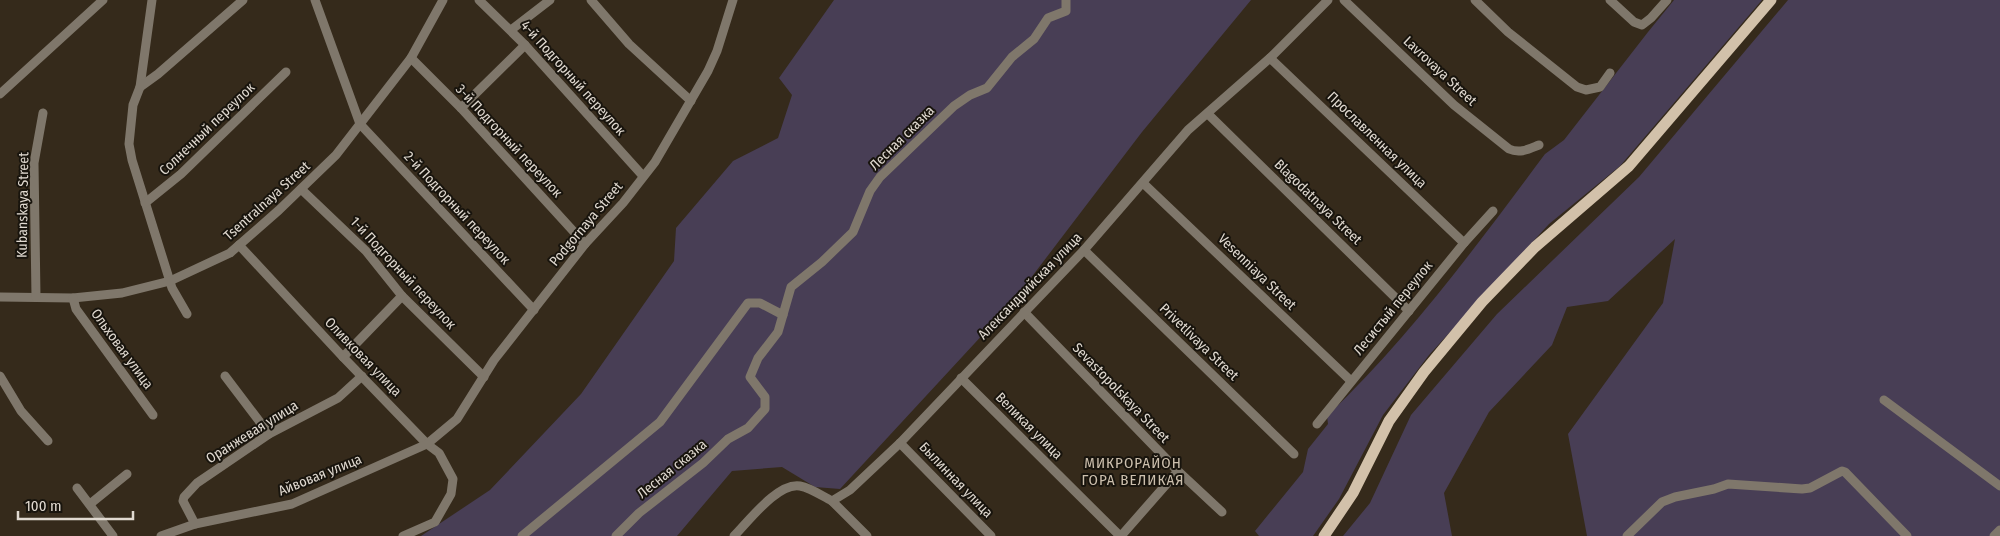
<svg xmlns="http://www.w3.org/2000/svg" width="2000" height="536" font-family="'Fira Sans Condensed',sans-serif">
<rect width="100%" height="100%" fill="#352a1b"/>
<!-- green -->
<g fill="#483e55">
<path d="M834,0H1251L1142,132L1011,304L840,489L815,487L782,467L732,471L677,536H421L490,490L581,394L674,261L676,228L733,161L778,138L792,95L779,78Z"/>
<path d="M1674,0H1762L1620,166L1549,224L1429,355L1383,415L1339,499L1313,536H1259L1255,531L1303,472L1308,449L1328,424L1327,416C1410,337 1477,245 1545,154L1564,140L1648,32Z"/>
<path d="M1788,0H2000V536H1587L1568,434L1663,303L1675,239L1608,301L1567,307L1552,345L1489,412L1444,493L1452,536H1343L1370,503L1411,415L1497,314L1639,177Z"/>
</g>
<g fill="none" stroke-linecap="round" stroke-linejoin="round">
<!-- minor -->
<g stroke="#7f776b" stroke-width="9">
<path d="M152,0L140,87L133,105L129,144L132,160L172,288L187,314"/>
<path d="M315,0L360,124L534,310"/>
<path d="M479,0L525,45L643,176"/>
<path d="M591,0L629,44L691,101"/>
<path d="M1344,0L1454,105L1509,149C1520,154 1529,149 1539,145"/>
<path d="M1475,0L1508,32L1577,87L1586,90L1600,87L1610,73"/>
<path d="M1610,0L1634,22L1642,25L1651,18L1667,0"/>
<path d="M511,30L550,0"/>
<path d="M411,58L461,108L585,244"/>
<path d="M1270,58L1464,243"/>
<path d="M140,87L158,74L243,0"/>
<path d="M0,94L103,0"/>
<path d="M461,108L525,45"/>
<path d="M1208,114L1409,311"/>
<path d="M1143,183L1351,381"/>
<path d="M301,189L366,251L402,296L484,377"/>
<path d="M145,203L181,174L286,72"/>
<path d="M239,245L343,357L427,444L439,453L453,479L451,494L435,522L403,536"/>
<path d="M1084,250L1294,454"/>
<path d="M0,297L73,298L122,293L170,281L230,253L279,210L336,155L411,58L443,0"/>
<path d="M36,297L34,163L43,113"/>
<path d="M73,298L76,309L153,415"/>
<path d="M1024,312L1178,471L1222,512"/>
<path d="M343,357L402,296"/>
<path d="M0,376L21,411L48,441"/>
<path d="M225,376L269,434"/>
<path d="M961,378L1120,536"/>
<path d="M1884,400L2000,486"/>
<path d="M1317,424L1464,243L1493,211"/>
<path d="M900,443L991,536"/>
<path d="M77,488L113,536"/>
<path d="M832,501L867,536"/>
<path d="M90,504L127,474"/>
<path d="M195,524L183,501L184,497L197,483L269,434L338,398L362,376"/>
<path d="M161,536L195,524L292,504L427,444L457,419L494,360L585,244L623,203L655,162L708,71L717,51L733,0"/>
<path d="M522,536L660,422L748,303H760L783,315"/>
<path d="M616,536L639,513L703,463L728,439L748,428L765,409V397L750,377L758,358L778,332L791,287L822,262L853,232L870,191L880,177L954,106L970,95L987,88L1012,57L1034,39L1048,18L1066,11V0"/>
<path d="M734,536C749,521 778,482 800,486C811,488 822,496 832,501L850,490L900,443L1084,250L1188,130L1270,58L1328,0"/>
<path d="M1121,536L1178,471"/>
<path d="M1627,536L1662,502L1675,497L1714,489L1728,484L1802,489L1810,488L1842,471L1845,472L1907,536"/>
<path d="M1994,536L2000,530"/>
</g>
<!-- major -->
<path stroke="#d2c1aa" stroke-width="11" d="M1324,536L1353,493L1389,421L1424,372L1482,302L1535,247L1629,166L1771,0"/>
</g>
<g text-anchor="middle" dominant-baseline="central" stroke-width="4" stroke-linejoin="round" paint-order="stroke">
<!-- street labels -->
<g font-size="14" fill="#e0d9d0" stroke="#18140d">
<text transform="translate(1440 71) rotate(43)">Lavrovaya Street</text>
<text transform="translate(573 78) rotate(48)">4-й Подгорный переулок</text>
<text transform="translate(207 129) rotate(-44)">Солнечный переулок</text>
<text transform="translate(902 138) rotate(-45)">Лесная сказка</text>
<text transform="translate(1377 140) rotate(44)">Прославленная улица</text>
<text transform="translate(509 141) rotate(47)">3-й Подгорный переулок</text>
<text transform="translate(267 201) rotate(-42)">Tsentralnaya Street</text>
<text transform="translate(1318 202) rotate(44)">Blagodatnaya Street</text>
<text transform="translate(23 205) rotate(-89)">Kubanskaya Street</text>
<text transform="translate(457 208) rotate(47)">2-й Подгорный переулок</text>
<text transform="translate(586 224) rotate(-50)">Podgornaya Street</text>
<text transform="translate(1257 272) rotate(44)">Vesenniaya Street</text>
<text transform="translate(403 273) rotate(47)">1-й Подгорный переулок</text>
<text transform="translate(1030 286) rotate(-46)">Александрийская улица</text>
<text transform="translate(1393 308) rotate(-51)">Лесистый переулок</text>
<text transform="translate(1199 342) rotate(44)">Privetlivaya Street</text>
<text transform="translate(122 349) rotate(54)">Ольховая улица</text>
<text transform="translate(363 357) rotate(46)">Оливковая улица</text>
<text transform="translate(1121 393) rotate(46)">Sevastopolskaya Street</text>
<text transform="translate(1029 426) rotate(45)">Великая улица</text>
<text transform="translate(252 432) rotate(-32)">Оранжевая улица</text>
<text transform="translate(672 469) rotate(-39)">Лесная сказка</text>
<text transform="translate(320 475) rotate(-22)">Айвовая улица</text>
<text transform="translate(956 480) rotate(46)">Былинная улица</text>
</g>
<!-- neighbourhood labels -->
<g font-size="15" letter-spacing="1" fill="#ccbfad" stroke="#18140d">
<text x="1133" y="463">МИКРОРАЙОН<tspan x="1133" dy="17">ГОРА ВЕЛИКАЯ</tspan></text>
</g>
</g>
<!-- scale -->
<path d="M18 511v8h115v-8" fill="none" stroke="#e0d9d0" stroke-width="2.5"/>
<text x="25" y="511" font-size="15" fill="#e0d9d0" stroke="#18140d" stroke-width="4" paint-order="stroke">100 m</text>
</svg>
